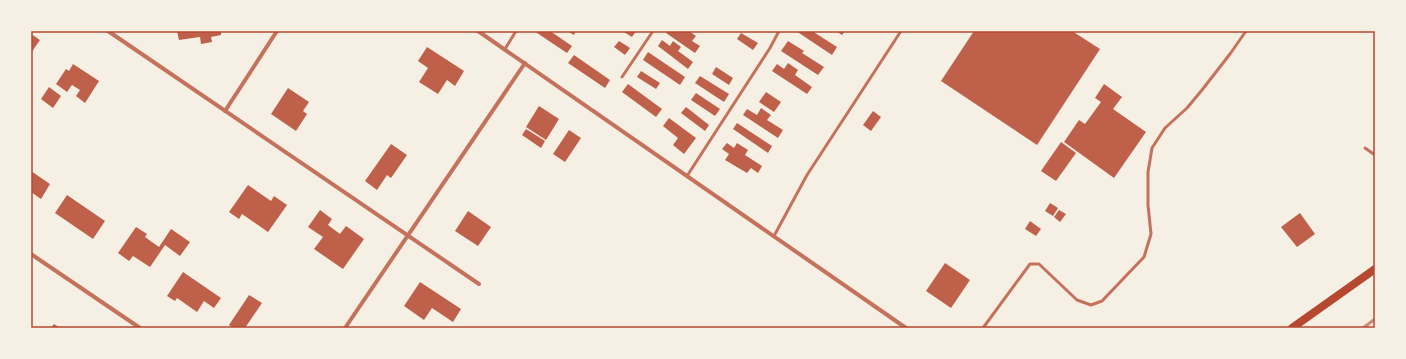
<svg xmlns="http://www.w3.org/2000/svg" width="1406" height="359" font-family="'Golos Text',sans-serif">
<rect width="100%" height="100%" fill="#f6efe4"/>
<!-- building -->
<g fill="#bf614a">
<path d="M177,31H221V35L211,37L212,42L201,44L200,37L179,40Z"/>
<path d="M534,31H550L572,46L567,53Z"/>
<path d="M567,31H576L574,35Z"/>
<path d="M625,31H636L632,37L624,32Z"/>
<path d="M668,31H689L696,36L692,41L700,46L695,53L666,33Z"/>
<path d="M796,31H812L837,47L832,55Z"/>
<path d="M836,31H845L842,35Z"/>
<path d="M974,31H1072L1100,49L1037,145L941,81Z"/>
<path d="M741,33L758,43L753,50L737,39Z"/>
<path d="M31,34L40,40L31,53Z"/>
<path d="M662,40L670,46L673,41L681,47L678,51L693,62L688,69L658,46Z"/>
<path d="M619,41L630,48L625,55L614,47Z"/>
<path d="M788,41L804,51L802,53L824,67L818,75L781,51Z"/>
<path d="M427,47L464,71L455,86L447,80L438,94L419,82L428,68L418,61Z"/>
<path d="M648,52L685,77L680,85L643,60Z"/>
<path d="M574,55L610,80L605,88L568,63Z"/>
<path d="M788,63L798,70L795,75L812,87L807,94L772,71L777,64L784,69Z"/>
<path d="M73,64L99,81L85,103L76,96L80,90L72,85L67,92L56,84L66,69L69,71Z"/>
<path d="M716,67L733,78L729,85L712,74Z"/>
<path d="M641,71L660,83L656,89L637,77Z"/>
<path d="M700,76L729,94L724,102L695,83Z"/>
<path d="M628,84L662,109L656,117L622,92Z"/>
<path d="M1104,84L1122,97L1113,109L1146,132L1114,178L1064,142L1079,120L1085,124L1101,102L1095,98Z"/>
<path d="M49,87L61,96L53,108L41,99Z"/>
<path d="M288,88L309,102L303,111L307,114L296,131L271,114Z"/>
<path d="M766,92L781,102L774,112L759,102Z"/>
<path d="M696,93L720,109L715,116L691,100Z"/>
<path d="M539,106L559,119L546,140L526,127Z"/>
<path d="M686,107L709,125L705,131L681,113Z"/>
<path d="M761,108L771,115L767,120L783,130L778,138L743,115L747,109L757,115Z"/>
<path d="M873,111L881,117L871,131L863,125Z"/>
<path d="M669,118L696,138L684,154L673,145L678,138L663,126Z"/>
<path d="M737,123L772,146L768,153L733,129Z"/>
<path d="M526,129L545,141L541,148L522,135Z"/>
<path d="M569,130L581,138L565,162L553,154Z"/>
<path d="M1061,142L1076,153L1056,181L1041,171Z"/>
<path d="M727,143L734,148L737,143L748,150L745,155L762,166L758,173L751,168L747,173L725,160L729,154L722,149Z"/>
<path d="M391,144L407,155L391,178L387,175L377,190L365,181Z"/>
<path d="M31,171L50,184L41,199L31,192Z"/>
<path d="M248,185L271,201L274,196L287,205L268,232L242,214L239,219L229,212Z"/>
<path d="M67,195L105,221L93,239L55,213Z"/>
<path d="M1050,203L1058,208L1053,216L1045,211Z"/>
<path d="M320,210L332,219L328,225L340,234L346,226L364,239L343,269L314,249L323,237L308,227Z"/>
<path d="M1059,210L1066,214L1060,222L1054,217Z"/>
<path d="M468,211L491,227L478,246L455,231Z"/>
<path d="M1300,213L1315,234L1297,247L1281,227Z"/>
<path d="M1030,221L1041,229L1036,236L1025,229Z"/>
<path d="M136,227L147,234L145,237L159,247L171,229L190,242L180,256L165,245L150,267L133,256L129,261L118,253Z"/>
<path d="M945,263L970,280L951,308L926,291Z"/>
<path d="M183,272L221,298L214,308L204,301L197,312L177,298L175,301L167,296Z"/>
<path d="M420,282L461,309L453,322L432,308L424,320L404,306Z"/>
<path d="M249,295L262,303L245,328H233L229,325Z"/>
<path d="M54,324L60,328H51Z"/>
</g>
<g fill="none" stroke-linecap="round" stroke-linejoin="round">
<!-- service -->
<g stroke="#c5725c" stroke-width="3">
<path d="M505,49L516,31"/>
<path d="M622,77L653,31"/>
<path d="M1365,148L1375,155"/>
<path d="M687,176L770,48L779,31"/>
<path d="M774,236L807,175L901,31"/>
<path d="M983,328L1030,264H1039L1077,300L1091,305L1102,301L1144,257L1151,234L1148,205V172L1152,148L1165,128L1187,108L1202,90L1230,54L1246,31"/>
</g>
<!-- minor -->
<g stroke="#c5725c" stroke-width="4">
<path d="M108,31L479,284"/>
<path d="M478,31L906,328"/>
<path d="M225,111L277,31"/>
<path d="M31,254L140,328"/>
<path d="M345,328L525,63"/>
</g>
<!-- secondary -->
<path stroke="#b5482f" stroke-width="8" d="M1292,328L1375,269"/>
<!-- rail -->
<path stroke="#cf8b77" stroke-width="3" d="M1363,328L1375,319"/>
</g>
<!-- border -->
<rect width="1406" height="359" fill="none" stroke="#f6efe4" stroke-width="64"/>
<rect x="32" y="32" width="1342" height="295" fill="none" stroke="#b5482f" stroke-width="1.5"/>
</svg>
